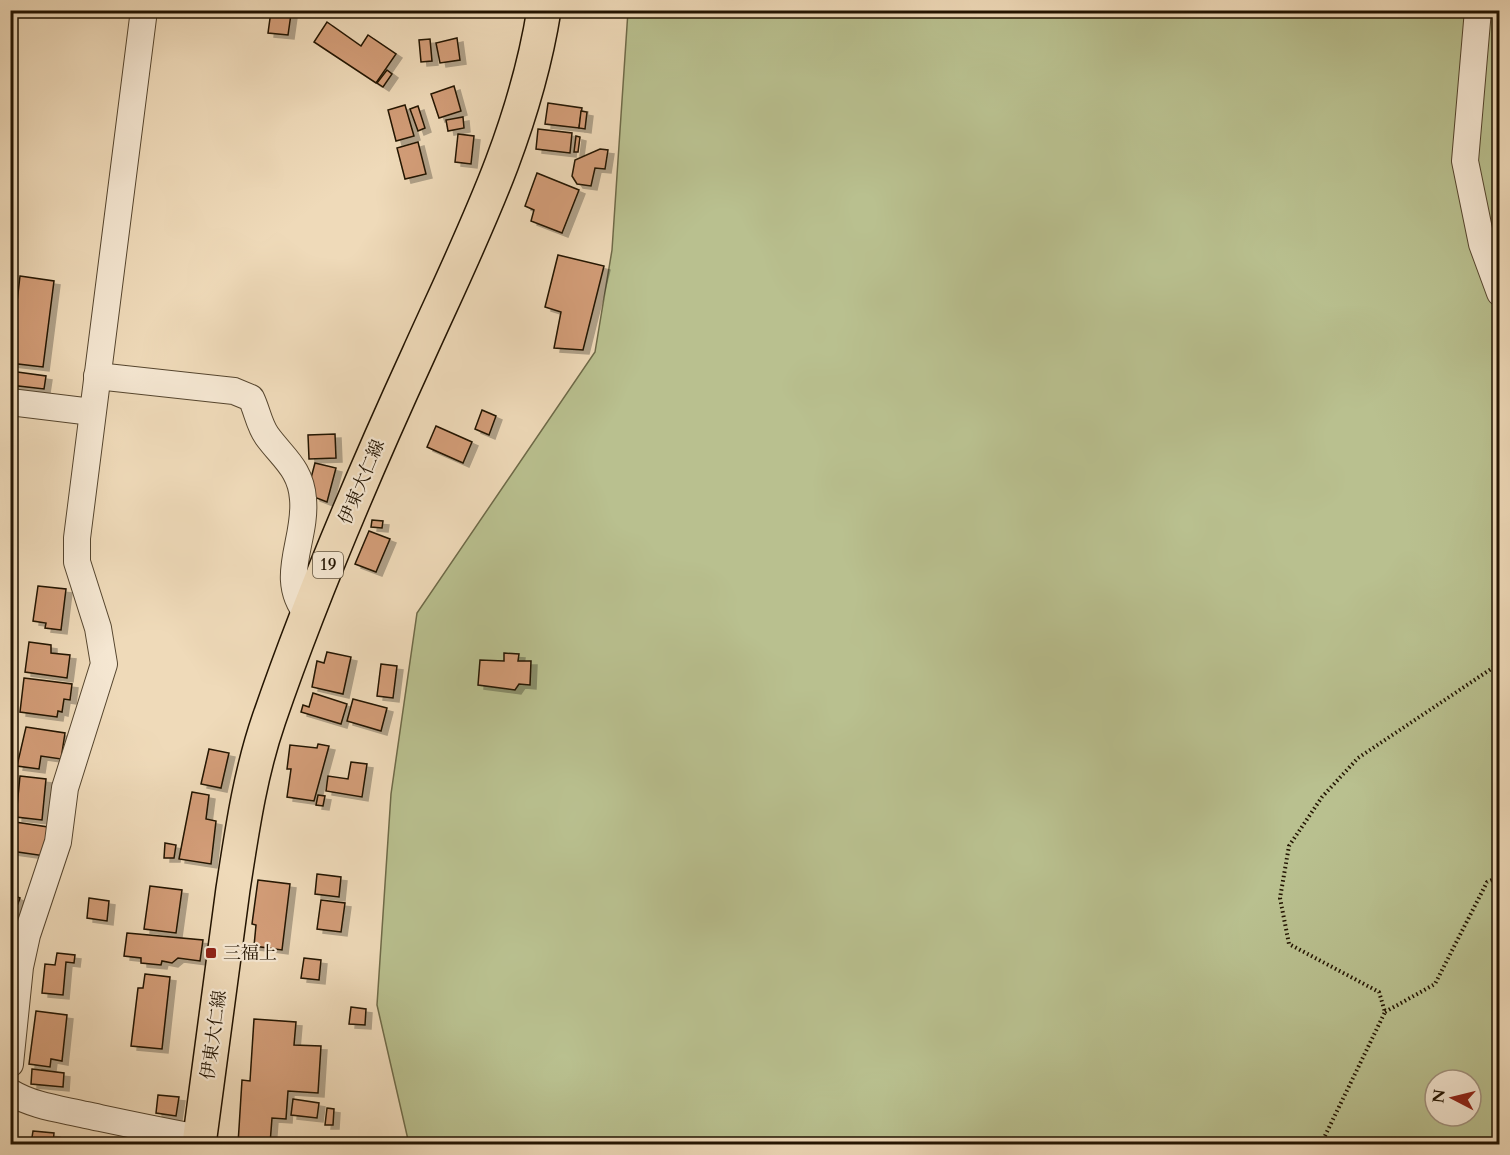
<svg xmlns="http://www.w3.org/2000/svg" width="1510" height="1155" font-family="Cardo,'Noto Serif JP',serif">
<defs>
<filter id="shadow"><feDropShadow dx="6" dy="4" stdDeviation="0" flood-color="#0004"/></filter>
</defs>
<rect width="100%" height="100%" fill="#efdab9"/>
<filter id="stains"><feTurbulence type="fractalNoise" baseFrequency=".00333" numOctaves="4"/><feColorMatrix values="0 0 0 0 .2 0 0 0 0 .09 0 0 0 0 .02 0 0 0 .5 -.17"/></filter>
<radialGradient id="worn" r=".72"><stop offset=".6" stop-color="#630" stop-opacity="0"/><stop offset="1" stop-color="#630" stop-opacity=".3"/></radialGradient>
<!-- green -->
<path fill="#b9c08f" stroke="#6e6a48" stroke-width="1.5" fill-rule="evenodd" d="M628,11H1499V1144H409L377,1005L391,794L417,613L595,352L612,250ZM1435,1080H1471V1116H1435Z"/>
<!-- building -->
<g fill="#d39d78" stroke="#221300" stroke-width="1.5" filter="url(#shadow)">
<path d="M271,11L291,14L288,35L268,33Z"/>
<path d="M327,22L361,46L368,35L396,54L376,83L314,42Z"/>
<path d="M457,38L460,60L440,63L436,43Z"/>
<path d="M430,39L432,61L421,62L419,40Z"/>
<path d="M387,70L392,74L383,87L377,83Z"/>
<path d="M454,86L461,111L439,118L431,94Z"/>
<path d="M548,103L582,108L579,128L545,124Z"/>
<path d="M405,105L414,136L396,141L388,110Z"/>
<path d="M418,106L425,128L418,131L410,109Z"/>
<path d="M581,111L587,112L585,129L579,128Z"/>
<path d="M463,117L464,128L448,131L446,120Z"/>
<path d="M538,129L572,133L570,153L536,149Z"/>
<path d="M458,134L474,136L471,164L455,162Z"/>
<path d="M576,136L580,137L578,152H574Z"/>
<path d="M418,142L426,174L405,179L397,148Z"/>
<path d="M600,149L608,150L605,169L595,168L591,186L577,184L572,176L575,160Z"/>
<path d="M537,173L579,190L562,233L531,221L534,210L525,206Z"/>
<path d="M558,255L604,266L583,350L554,348L561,312L545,307Z"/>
<path d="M20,276L54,281L43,367L10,363Z"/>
<path d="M10,371L46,376L44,389L10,385Z"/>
<path d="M482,410L496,416L489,435L475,429Z"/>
<path d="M436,426L472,442L463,463L427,447Z"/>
<path d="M335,434L336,458L309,459L308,435Z"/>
<path d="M315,463L336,468L327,502L314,497L311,478Z"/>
<path d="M372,520L383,521L382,528L371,527Z"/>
<path d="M369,531L390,539L376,572L355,564Z"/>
<path d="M38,586L66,589L61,630L45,628L46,623L33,621Z"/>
<path d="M29,642L51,645V653L70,655L67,678L25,672Z"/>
<path d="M327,652L351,657L343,694L312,687L317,661L324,663Z"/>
<path d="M504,653L519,654L518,661H531L530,685L519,684L515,690L478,685L480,660L504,661Z"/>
<path d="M381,664L397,666L393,698L377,696Z"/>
<path d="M24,678L72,684L70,700L64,699L62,712L58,711L57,717L20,712Z"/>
<path d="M313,693L347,704L341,724L301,712L303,705L309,707Z"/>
<path d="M353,699L387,708L381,731L347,721Z"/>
<path d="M26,727L65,733L61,759L41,756L39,769L17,766Z"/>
<path d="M318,744L329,746L314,801L287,797L291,769H287L290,745L317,748Z"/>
<path d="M209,749L229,753L221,788L201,784Z"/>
<path d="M351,762L367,764L362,797L326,791L328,776L348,779Z"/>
<path d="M20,776L46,779L42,820L16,817Z"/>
<path d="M192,792L209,795L206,819L216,821L211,864L179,859Z"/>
<path d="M318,795L325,796L323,806L316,805Z"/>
<path d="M15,822L48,827L45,856L11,851Z"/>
<path d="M165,843L176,845L174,858H164Z"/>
<path d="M317,874L341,877L339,897L315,894Z"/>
<path d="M258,880L290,884L282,950L254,946L256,925L252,924Z"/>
<path d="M150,886L182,890L176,933L144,929Z"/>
<path d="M10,894L20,898L13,917L23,920L12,950Z"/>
<path d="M89,898L109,901L107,921L87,918Z"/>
<path d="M321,900L345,903L341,932L317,929Z"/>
<path d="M127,933L203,940L200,961L178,958L172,963L162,961L161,965L141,963V958L124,956Z"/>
<path d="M57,953L75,955L74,963L66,962L63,995L42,993L45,964L55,965Z"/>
<path d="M304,958L321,960L319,980L301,978Z"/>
<path d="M145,974L170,977L162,1049L131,1046L138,988H143Z"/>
<path d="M351,1007L366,1009L365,1025L349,1024Z"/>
<path d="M36,1011L67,1015L62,1061L51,1059L50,1067L29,1064Z"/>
<path d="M254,1019L296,1022L294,1045L321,1046L318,1093L288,1091L286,1119L272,1118L270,1144H238L242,1080L250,1081Z"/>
<path d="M32,1069L64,1073L63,1087L31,1084Z"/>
<path d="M158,1095L179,1097L176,1116L156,1113Z"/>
<path d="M293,1099L319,1103L317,1118L291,1115Z"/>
<path d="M327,1108L334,1109L333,1125H325Z"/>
<path d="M33,1131L54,1133L53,1144H31Z"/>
</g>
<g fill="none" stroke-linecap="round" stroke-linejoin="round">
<defs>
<g id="street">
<path d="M1478,10L1465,161L1482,244L1500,293"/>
<path d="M97,376L234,391L251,398C257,410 259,425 267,436C283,458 301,469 303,499C307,541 277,578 308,615"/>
<path d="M10,402L92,412"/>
<path d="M10,1064L20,967L27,935L58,842L65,788L104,664L98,628L77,562V538L144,10"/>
<path d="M10,1092C33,1106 60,1109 86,1115C124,1123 161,1131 200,1138"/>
</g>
<path id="primary" d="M199,1144C210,1059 221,974 233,889C242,831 250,774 269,719C312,594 364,473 419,353C470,240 524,135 544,10"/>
</defs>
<!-- street casing -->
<use href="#street" stroke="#55452e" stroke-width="28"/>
<!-- primary casing -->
<use href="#primary" stroke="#221300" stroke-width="36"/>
<!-- path -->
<g stroke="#221300" stroke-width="4" stroke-dasharray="1.5 3" stroke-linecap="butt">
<path d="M1385,1012L1435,984L1487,882L1500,877"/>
<path d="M1321,1144L1385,1012L1379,992L1289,944L1280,898L1289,846L1322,797L1358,758L1500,663"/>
</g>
<!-- street -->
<use href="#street" stroke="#f5e7d2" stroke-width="26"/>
<!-- primary -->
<use href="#primary" stroke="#efdab9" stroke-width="33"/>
</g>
<!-- markers -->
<rect fill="#8f2418" stroke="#f5e7d2" stroke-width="2" x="205" y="947" width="12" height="12" rx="3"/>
<g text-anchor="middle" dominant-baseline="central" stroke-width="4.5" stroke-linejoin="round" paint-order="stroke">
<!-- shield labels -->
<rect fill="#f5e7d2" stroke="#61533f" stroke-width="1.5" x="313" y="552" width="30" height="26" rx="4.5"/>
<g font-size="16" font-weight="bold" fill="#221300">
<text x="328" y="565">19</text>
</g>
<!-- street labels -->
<g font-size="18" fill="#221300" stroke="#f5e7d2">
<text transform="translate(362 482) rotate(-67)">伊東大仁線</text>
<text transform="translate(214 1035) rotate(-82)">伊東大仁線</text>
</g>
<!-- poi labels -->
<g font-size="18" fill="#221300" stroke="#f5e7d2" text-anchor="start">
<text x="223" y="953">三福上</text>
</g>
</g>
<!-- margin -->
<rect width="1510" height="1155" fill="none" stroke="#efdab9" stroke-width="36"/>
<rect x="12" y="12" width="1486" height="1131" fill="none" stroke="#221300" stroke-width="3"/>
<rect x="18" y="18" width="1474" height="1119" fill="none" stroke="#221300" stroke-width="1.5"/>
<!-- north arrow -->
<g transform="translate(1453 1098) rotate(277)"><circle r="28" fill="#f5e7d2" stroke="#a1927e" stroke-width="1.5"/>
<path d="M0-4.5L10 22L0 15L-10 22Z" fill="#8f2418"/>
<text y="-9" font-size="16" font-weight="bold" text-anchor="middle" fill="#221300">N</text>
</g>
<rect width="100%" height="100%" filter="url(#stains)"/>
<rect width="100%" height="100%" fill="url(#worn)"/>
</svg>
